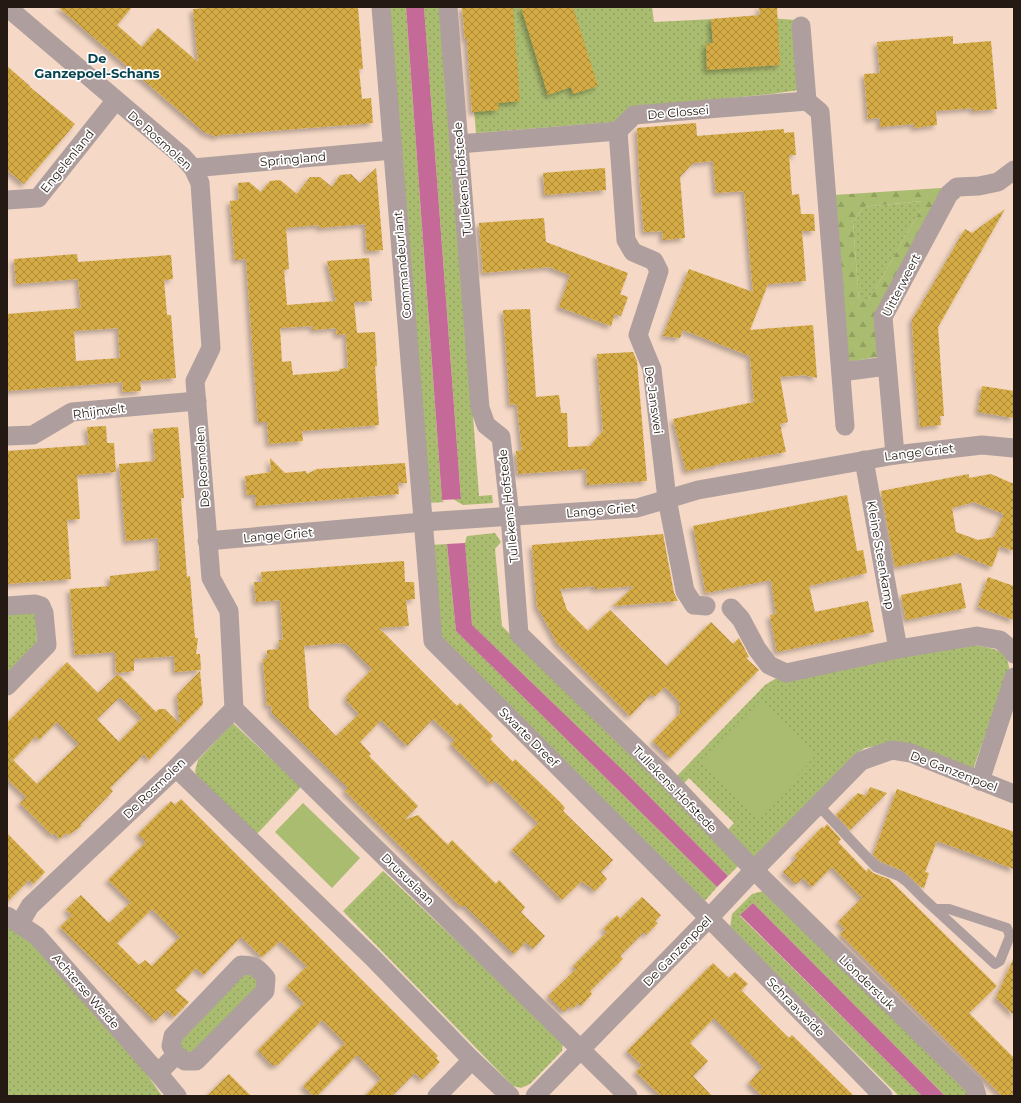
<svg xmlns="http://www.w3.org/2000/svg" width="1021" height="1103" font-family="Montserrat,sans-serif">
<defs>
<pattern id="grass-dots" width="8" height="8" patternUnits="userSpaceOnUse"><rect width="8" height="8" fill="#aabc70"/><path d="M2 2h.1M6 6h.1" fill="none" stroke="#92a160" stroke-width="1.8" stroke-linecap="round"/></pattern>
<pattern id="forest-firs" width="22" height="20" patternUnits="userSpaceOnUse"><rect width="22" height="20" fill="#aabc70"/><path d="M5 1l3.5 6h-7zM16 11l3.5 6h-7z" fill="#92a160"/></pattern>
<pattern id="building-cross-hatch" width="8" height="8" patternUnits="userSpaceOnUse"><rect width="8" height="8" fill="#d5ab44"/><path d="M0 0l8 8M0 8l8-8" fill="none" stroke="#ad8a38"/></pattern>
<filter id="shadow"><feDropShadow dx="-3.5" dy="3.5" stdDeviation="2" flood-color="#0004"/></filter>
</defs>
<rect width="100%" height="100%" fill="#f5d8c5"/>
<!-- grass -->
<g fill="url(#grass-dots)">
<path d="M390,7H406L442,500L444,502L427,503Z"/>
<path d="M424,7H442L479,496L492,495L493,503L463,505L453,499L461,498Z"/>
<path d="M465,7H652L654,22L755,17L796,20L799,90L771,94L687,102L614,122L476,133Z"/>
<path d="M922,201L921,209L869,300H859L853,223L863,207Z"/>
<path d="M495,533L501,542L495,549L502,626L740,864L728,876L630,777L472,625L465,543L467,536Z"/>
<path d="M447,544L456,631L717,887L704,902L441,642L431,545Z"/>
<path d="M36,613L37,646L7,676V614Z"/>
<path d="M957,645C970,645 1000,645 1007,659C1008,662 1009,666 1009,669L972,772L881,745L865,748L855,754L753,859L725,833L734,823L689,778L683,784L676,777L765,685L775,679Z"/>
<path d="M233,723L301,787L256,835L199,781L195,771L198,760Z"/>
<path d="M383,871L563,1042L562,1051L530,1084L521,1088L513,1086L343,911Z"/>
<path d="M767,890L967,1089L968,1096H945L753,903L740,916L922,1096H899L730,928L732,914L752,894Z"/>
<path d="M7,924L26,935L122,1038L162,1096H7Z"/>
<path d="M242,972L250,973L258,980L257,989L194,1054L181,1049L179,1038Z"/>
</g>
<!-- forest -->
<path fill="url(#forest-firs)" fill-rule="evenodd" d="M941,188L943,191L877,357L848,362L834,195ZM921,201V209L869,300H859L853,223L863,207Z"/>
<!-- garden -->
<g fill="#aabc70">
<path d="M760,701L817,754L759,817L702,765Z"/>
<path d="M303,803L360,858L332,888L275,832Z"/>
</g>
<!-- water -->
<g fill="#c46998">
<path d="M406,7H424L461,499L442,500Z"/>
<path d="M465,543L472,625L630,777L728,876L717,887L456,631L447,544Z"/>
<path d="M753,903L945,1096H922L740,915Z"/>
</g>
<!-- building -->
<g fill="url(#building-cross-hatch)" fill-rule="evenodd" filter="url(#shadow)">
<path d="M58,7H132L117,25L142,47L158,28L198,62L193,9L220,7H358L363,69H359L362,99L371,98L373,123L219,135L218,137L204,132Z"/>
<path d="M462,7H513L520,101L498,103L499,110L472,112L467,39H465Z"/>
<path d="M521,7H573L598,86L573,94L571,87L548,95Z"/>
<path d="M759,7H777L780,65L707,70L706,44L713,43L711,19L760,15Z"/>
<path d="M953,36V44L991,41L997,109L973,111V108L936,111L937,125L914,128V124L880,127V118L868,119L864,74L880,73L877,42Z"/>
<path d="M7,66L30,86V87L75,124L24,184L7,170Z"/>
<path d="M696,123L697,136L784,129V133L794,132L796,155H789L792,195L799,194L801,214H814L815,231H802L806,281L768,284L750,330L813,325L817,378L804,375L780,377L788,422L780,424L786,452L717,464L718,465L686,471L673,419L754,402L750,356L683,330L680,338L663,336L689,269L753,292L744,191L716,193L713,161L693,163L680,177L685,238L663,240L662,231L644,232L640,186L637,128Z"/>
<path d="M376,168L383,250L367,251L365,224L319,228V225L286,228L289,269L284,270L287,305L336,301L327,261L369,258L372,301L354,302L357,333L375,332L377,366H375L379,425L302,431L303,441L269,444L267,422H258L246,259L235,260L230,201L239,200L238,183L249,182L261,192L270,181L280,180L297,194L310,177H320L332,187L340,175L351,174L360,183ZM313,326V330L336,328L337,335L346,334L348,368L339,369L340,371L293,375L291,361L282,362L280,328Z"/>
<path d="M605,168L606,190L545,195L543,173Z"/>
<path d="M1005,209L938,327L944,416H940L941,425L920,427L915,371L912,320L965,229L972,233Z"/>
<path d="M544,218L546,242L628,273L620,294L628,297L621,316L615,314L611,326L559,307L570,275L549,267L483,273L479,223Z"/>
<path d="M77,254L78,262L171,255L173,279L164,280L167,315H171L176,378L140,381L141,391L123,392L122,382L7,391V314L81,308L78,279L16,284L14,259ZM118,328L120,358L76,361L74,331Z"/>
<path d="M530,309L536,397L559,395L561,413H567L568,447L590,446L603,431L597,354L633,352L637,361L647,481L587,485L586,469L518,474L516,451H522L517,404L510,405L503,310Z"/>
<path d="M982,386L1014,391V418L978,412Z"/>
<path d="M106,426L107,443H114L116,472L77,475L80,519L67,520L71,579L7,584V451L89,445L87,427Z"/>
<path d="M178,427L184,498H181L187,577L190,576L195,638H198L196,654H200L201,670L175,672L174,656L134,659V671L116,673L115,652L75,655L70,589L110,586V576L160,570L158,538L126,541L119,464L155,461L153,429Z"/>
<path d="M270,458L285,473L306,471L307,474L317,469L405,463L407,483H398L399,494L256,506L255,495H247L245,476L271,472Z"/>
<path d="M969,474V478L991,474L1014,484V551L1000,546L992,567L954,552L955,555L895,567L881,491ZM974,502L1004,514L994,537L978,540L956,532L952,508Z"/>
<path d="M847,495L857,551L863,550L867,573L809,586L815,612L868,601L874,632L777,652L770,615L776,614L771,580L706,593L693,526Z"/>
<path d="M663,534L674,593L678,601L613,606L634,586L595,589L594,586L560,589L567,610L588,631L610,610L667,666L711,622L733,644L739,638L749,657L746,658L759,670L670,758L653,741L680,713L679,701L665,687L654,697L651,694L630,716L557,643L537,606L532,545Z"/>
<path d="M404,561L405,582H414L415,599L406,600L409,626L379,628L457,706L460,703L493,736L490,739L513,762L515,759L560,802L565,808L563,811L613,860L601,872L607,879L595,891L588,885L587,886L582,881L562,900L512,850L538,823L495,780L491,784L451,744L455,740L433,719L407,746L381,720L360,742L371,754L369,756L418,806L404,820L418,815L448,845L452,840L496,884L499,880L525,907L521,912L545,936L533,949L526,942L514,954L464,905L462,907L456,902L345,791L348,788L272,713L271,705L267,706L263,659H267V650L279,649V640H283L280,600L256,602L254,582H262L261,572ZM342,643V644H347L372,669L347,695V701L359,714L336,736L309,708L304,646Z"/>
<path d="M988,577L1014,586V620L978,607Z"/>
<path d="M961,583L966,608L906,620L901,595Z"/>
<path d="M67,662L98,693L118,674L156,712L159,709H165L180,724L177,695L200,671L203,704L149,760L144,754L110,788L113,791L80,825L82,826L68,835L66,833L60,839L54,833L52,835L20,803L26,797L7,779V723ZM120,697L142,718L119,742L97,719ZM57,722L79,744L37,784L13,760L36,736L39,740Z"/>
<path d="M870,787L887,793L850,830L836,815L858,793L866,796Z"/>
<path d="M897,789L1014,832V869L937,841L925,872L929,873L924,888L921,887L903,871L880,861L873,855Z"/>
<path d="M181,799L438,1056L436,1058L440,1062L422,1080L415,1073L392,1096H365L381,1079L357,1055L317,1096H313L303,1086L345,1043L322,1020L278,1065H272L258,1050L304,1003L287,986L307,966L280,941L262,957L241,937L204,975L196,968L175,990L189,1002L174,1017L167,1010L155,1021L60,927L72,915L66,910L81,895L109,923L131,902L108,880L146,842L138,834L171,801L175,805ZM152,909L180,937L152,966L145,960L139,965L117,943Z"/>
<path d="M827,824L841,839L838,842L867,872L868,868L873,873L889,879L997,986L969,1013L1014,1058V1096H1002L840,934L845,929L838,922L862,898L832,867L812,887L803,878L796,884L783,872L797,858L794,856L822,827L824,828Z"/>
<path d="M7,833L45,872L33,884L29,880L7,902Z"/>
<path d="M642,897L661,915L655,921L658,923L646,935L644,932L620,956L623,959L590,991L592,994L581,1006L578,1003L573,1009L570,1006L564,1012L548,996L576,969L573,966L607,932L603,929L617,915L620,919Z"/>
<path d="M1014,957V1015L996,998Z"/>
<path d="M713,963L729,978L735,972L748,984L741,990L789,1038L792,1035L854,1096H762L749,1083L763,1067L714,1018L690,1043L708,1061L693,1076L712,1096H661L636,1072L642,1065L627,1051Z"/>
<path d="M229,1074L251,1096H207Z"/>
</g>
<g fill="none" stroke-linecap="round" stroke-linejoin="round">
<!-- lane -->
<path stroke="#ae9f9e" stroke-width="10" d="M818,805L876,867L899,876L907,882L922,897L995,964L1000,961L1010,936L1007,928L949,909H935"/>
<!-- street -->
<g stroke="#ae9f9e" stroke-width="19">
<path d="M7,7L182,156L193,168L200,183L211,348L195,381L211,578L229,611L234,709L176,768L30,906L20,923"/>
<path d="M381,7L433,641L709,918L883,1096"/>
<path d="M448,7L480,408L486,425L501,437L510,516L519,634L665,776L754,870L974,1086L977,1096"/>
<path d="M801,26L807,101"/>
<path d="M618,131L626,240L633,252L654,261L659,271L638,335L652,369L667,499L685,591L694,605L706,606"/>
<path d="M459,144L618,131L634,115L807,101L820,112L845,426"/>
<path d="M193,168L393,150"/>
<path d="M7,200L38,198L116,100"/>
<path d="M841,372L887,366"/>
<path d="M7,436L33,435L72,412L197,401"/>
<path d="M895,455L883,317L949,194L957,187L979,186L998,182L1014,170"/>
<path d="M864,460L898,649"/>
<path d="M207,541L423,522L637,508L698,490L895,455L982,445L1014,448"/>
<path d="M7,606L35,604L41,606L44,613L47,645L7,686"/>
<path d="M731,608L741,619L757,649L769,665L786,673L898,649L977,636L1000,640L1013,651L1014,654"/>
<path d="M234,709L628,1096"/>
<path d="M176,768L372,957L472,1060"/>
<path d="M980,781L1014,677"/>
<path d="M7,916L37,936L158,1073L177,1096"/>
<path d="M158,1073L176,1055L171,1046L173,1036L241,965C255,965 258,968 266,978L265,991L196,1061H185L176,1055"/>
<path d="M437,1096L472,1060L510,1096"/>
<path d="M535,1096L709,918L754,870L861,761L892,750L911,753L1014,794"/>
</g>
</g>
<g text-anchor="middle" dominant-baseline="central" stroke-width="3.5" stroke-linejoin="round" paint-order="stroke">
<!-- street labels -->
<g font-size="12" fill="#241a13" stroke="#fff">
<text transform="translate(678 112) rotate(-5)">De Clossei</text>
<text transform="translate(160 140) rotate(42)">De Rosmolen</text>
<text transform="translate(293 159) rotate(-5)">Springland</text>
<text transform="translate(67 161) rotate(-51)">Engelenland</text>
<text transform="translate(462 179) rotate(-95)">Tullekens Hofstede</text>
<text transform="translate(402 265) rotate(-95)">Commandeurlant</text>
<text transform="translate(901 285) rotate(-63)">Uitterweert</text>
<text transform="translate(654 400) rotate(82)">De Janswei</text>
<text transform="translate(99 411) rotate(-7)">Rhijnvelt</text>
<text transform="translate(919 452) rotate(-7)">Lange Griet</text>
<text transform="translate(202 467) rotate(-94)">De Rosmolen</text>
<text transform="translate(508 506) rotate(-96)">Tullekens Hofstede</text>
<text transform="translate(601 510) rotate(-5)">Lange Griet</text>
<text transform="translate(278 535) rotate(-5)">Lange Griet</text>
<text transform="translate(881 555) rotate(80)">Kleine Steenkamp</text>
<text transform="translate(529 737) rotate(45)">Swarte Dreef</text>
<text transform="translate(954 771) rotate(21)">De Ganzenpoel</text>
<text transform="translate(154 788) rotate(-44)">De Rosmolen</text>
<text transform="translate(675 789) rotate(46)">Tullekens Hofstede</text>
<text transform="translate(408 879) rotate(44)">Drususlaan</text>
<text transform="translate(677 951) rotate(-46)">De Ganzenpoel</text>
<text transform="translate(867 982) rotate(44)">Lionderstuk</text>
<text transform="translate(86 991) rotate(49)">Achterse Weide</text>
<text transform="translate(796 1007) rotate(46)">Schraaweide</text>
</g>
<!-- neighbourhood labels -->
<g font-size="13" font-weight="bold" fill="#084350" stroke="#fff">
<text x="97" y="58">De<tspan x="97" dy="15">Ganzepoel-Schans</tspan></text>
</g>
</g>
<!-- border -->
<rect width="1021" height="1103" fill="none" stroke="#241a13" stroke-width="16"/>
</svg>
